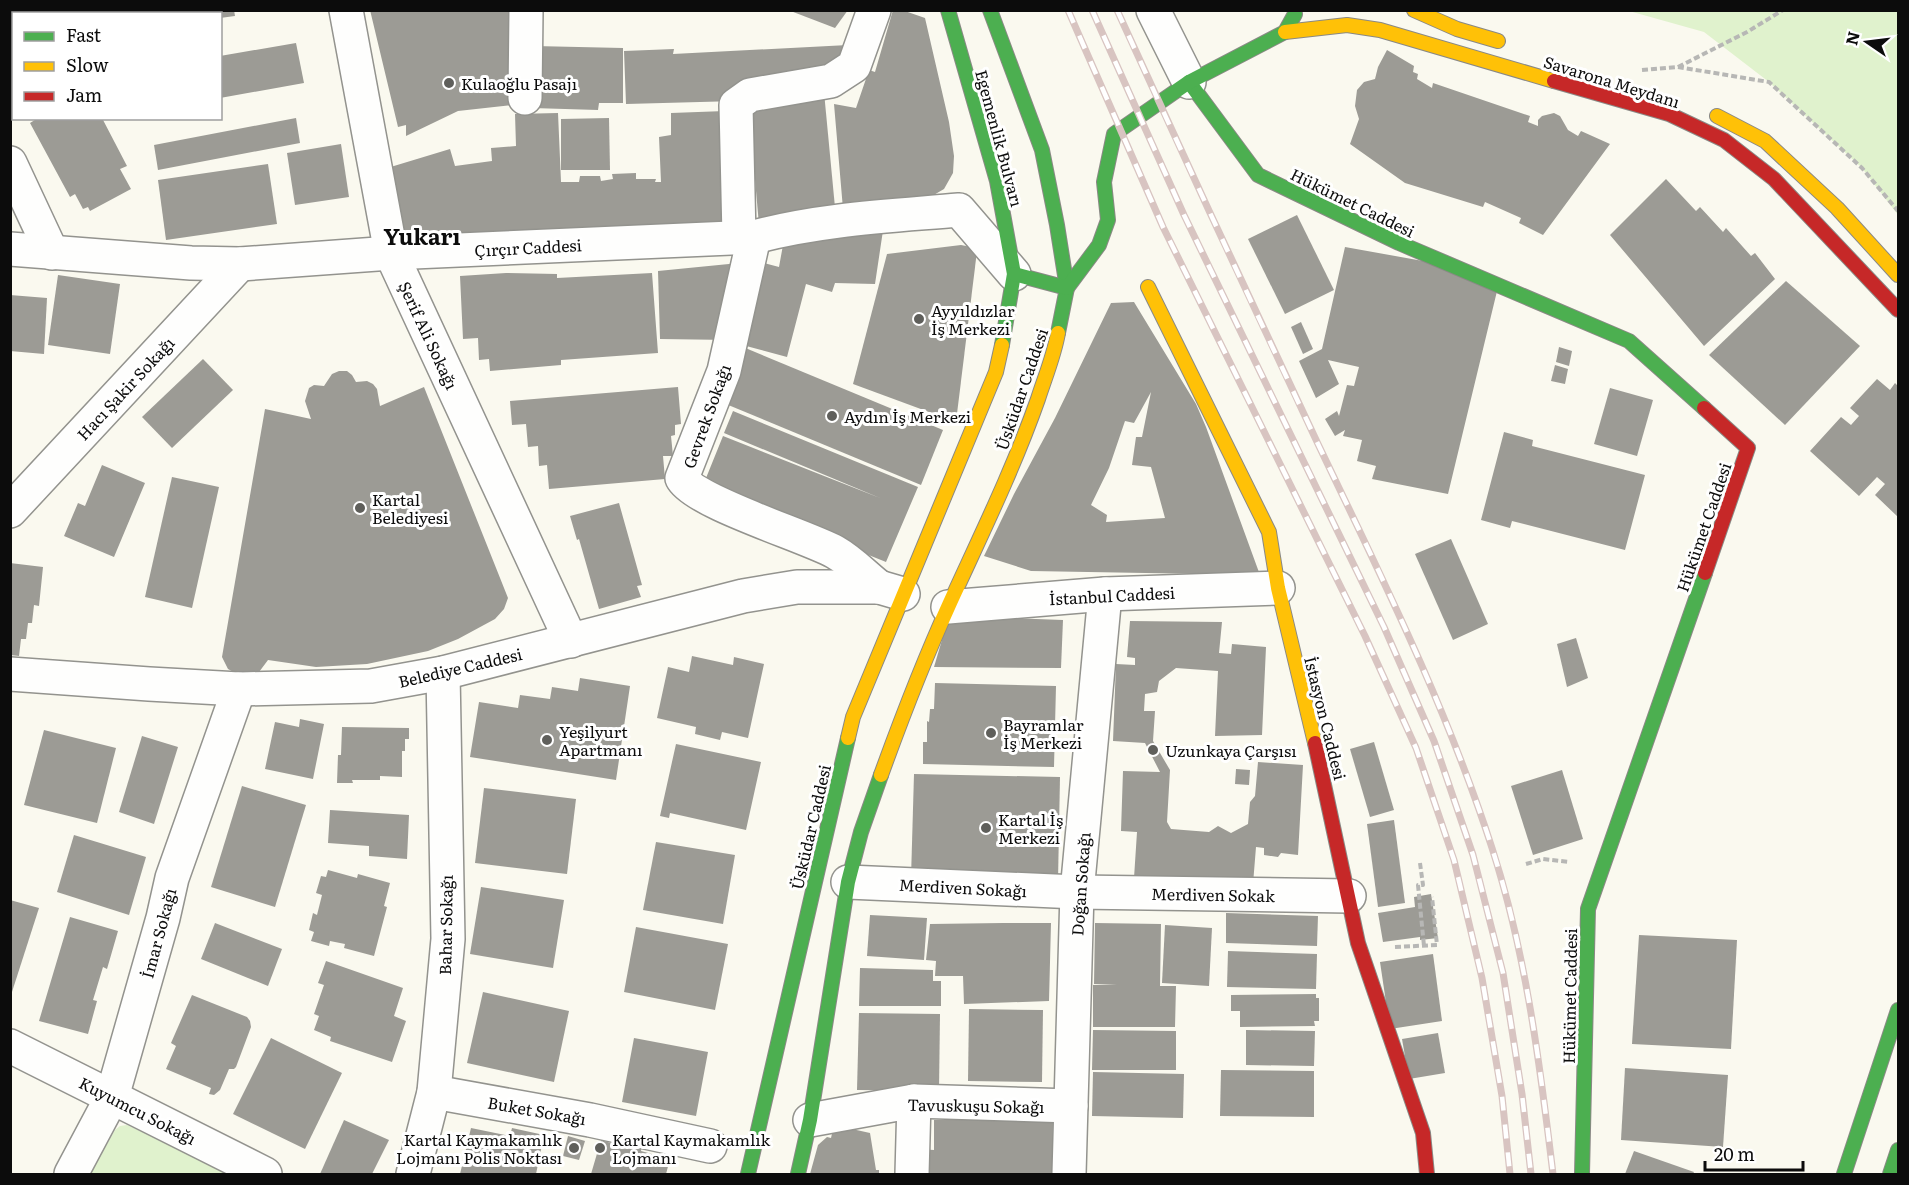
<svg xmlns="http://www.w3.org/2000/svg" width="1909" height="1185" font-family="Literata,serif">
<rect width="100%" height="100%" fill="#faf9ef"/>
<!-- green -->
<g fill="#e0f2cd">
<path d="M1629,11H1898V215L1862,168L1769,82L1704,32Z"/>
<path d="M127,1125L234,1174H90L115,1130L120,1126Z"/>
</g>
<!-- building -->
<g fill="#9c9b95" fill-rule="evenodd">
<path d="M10,10H37L39,14H14V81L10,82Z"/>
<path d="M146,10H234L235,16L220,18V14H146Z"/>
<path d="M370,10H512V105L458,111L406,136V125L398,127Z"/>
<path d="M788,10H848L835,28Z"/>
<path d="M893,10H902L925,18L949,122L954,156L953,173L944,189L932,196L843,209L834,104L856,108L869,70L875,72Z"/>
<path d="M296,43L304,83L220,98V56Z"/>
<path d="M848,45L846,65L737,101L626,104L624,51L674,49L673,54Z"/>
<path d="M534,46L623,48V103H599L598,110L532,108Z"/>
<path d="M1387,50L1414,66L1413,72L1418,74L1417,79L1432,88L1433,83L1530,116L1528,122L1538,126V120L1542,116L1554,113L1560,116L1568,130L1578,136L1581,131L1610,144L1543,235L1519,223L1521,218L1485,202L1483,207L1405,183L1350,144L1359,119L1355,106L1357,90L1364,82L1375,79L1378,67Z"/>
<path d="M824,92L836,218L759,225L748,99Z"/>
<path d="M725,111L726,227L399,240L384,169L450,149L455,166L492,161L491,148L516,146L515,114L558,113L561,182H579L580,176H600L601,181L613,179L612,174L636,173V179H656L655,182H661L659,137L671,135V113Z"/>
<path d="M38,118H102L127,166L120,169L131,189L90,211L88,207L83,209L75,194L70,197L30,123Z"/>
<path d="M296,118L300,143L158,170L154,145Z"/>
<path d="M609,118L610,170H561V119Z"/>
<path d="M341,144L349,197L295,205L287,153Z"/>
<path d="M268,164L277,224L166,240L158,180Z"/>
<path d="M1666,179L1696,211L1700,207L1723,232L1726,228L1751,256L1755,253L1775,279L1704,346L1610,235Z"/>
<path d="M1297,215L1334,290L1285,314L1248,239Z"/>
<path d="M885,217L875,284L835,283L832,292L806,284L787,357L735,343L756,261L779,267L785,234Z"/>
<path d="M961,245L971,247L977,251L956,422L853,384L887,254Z"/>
<path d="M1345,247L1423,261L1498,287L1448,494L1372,479L1376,466L1357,461L1362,440L1343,436L1345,430L1335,436L1325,419L1337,411L1339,416L1347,385L1354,386L1359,367L1328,360L1339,384L1316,398L1299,361L1322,349Z"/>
<path d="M739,263L730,340L660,339L658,271Z"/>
<path d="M506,273L557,274V278L652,273L658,353L561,360V365L490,371L489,359L479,360L478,338L463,339L460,276Z"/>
<path d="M58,275L120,284L110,354L48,345Z"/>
<path d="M1786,281L1860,346L1785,425L1709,355Z"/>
<path d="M10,295L47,298L44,354L10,351Z"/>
<path d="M1134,302L1196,404L1206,427L1260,575L1031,571L984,556L1014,494L1055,418L1111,303ZM1151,392L1142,437H1136L1132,465L1151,467L1165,518L1106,522L1107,515L1091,505L1109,468L1125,421L1134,423Z"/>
<path d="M1301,322L1313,349L1303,354L1291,327Z"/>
<path d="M743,347L943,430L921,485L721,402Z"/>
<path d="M1559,347L1572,351L1569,366L1556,362Z"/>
<path d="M203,359L233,390L172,448L142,417Z"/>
<path d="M1555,365L1568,369L1565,384L1551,381Z"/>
<path d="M339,371H347L352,375L356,382L367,381L373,384L377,389L380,406L424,387L508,598L504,609L495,619L458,639L428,651L367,664L316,667L268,660L259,672L254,674H237L228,669L222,657L265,409L311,419L305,401L309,388L314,385L324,386L332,374Z"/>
<path d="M1877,379L1890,390L1895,383L1898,386V517L1875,495L1885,484L1877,477L1859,496L1810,451L1841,417L1851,425L1859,416L1850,408Z"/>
<path d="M678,387L681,424L675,425V435L671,436L673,456H663L665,479L549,489L547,465L539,466L538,446L528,447L526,424L512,425L510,401Z"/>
<path d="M1610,388L1653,400L1637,456L1594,444Z"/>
<path d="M733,411L918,487L886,562L702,488L723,436L880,498L724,433Z"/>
<path d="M1504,432L1533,440L1532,446L1645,475L1625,550L1512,521L1510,528L1481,520Z"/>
<path d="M102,465L145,483L114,557L64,536L78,503L85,506Z"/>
<path d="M172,477L219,487L192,608L145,597Z"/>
<path d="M619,503L642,585L637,586L641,597L599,609L579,539L577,540L570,516Z"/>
<path d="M1451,539L1488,624L1453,640L1415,554Z"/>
<path d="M10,563L43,567L39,606L34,605L32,623H28L26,639H21L19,656L10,655Z"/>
<path d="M949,616L1063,620L1061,668L934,667Z"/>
<path d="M1130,621L1222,622L1219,653L1231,654L1232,644L1266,647L1262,735L1215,736L1218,671L1176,668L1159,681L1157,692L1145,694L1144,711H1155L1153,741L1170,770L1167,822L1171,829L1209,832L1218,826L1231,833L1248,824L1250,802L1255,796L1258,762L1303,765L1298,855L1281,853L1278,857L1264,855V848L1256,847L1253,884L1134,878L1137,832L1121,831L1123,771L1160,772L1145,743L1113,741L1116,664L1135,665V658L1127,657Z"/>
<path d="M1576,638L1588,678L1567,687L1557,644Z"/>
<path d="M692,656L733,665L734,657L764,664L748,738L722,732L720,740L695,734L696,727L657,718L668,667L689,672Z"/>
<path d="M580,678L630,686L616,780L470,757L479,702L518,708L520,695L550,699L552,687L578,691Z"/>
<path d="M935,683L1056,686L1054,767L923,764V742H927V721L929,722L930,709H934Z"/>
<path d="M300,719L324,724L313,779L265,769L275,722L299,727Z"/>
<path d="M342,727L409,728V739H405V751H402V777L380,776V780H352L353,783H337L338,755H341Z"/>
<path d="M44,730L116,748L97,823L24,805Z"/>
<path d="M142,736L178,747L154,824L119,812Z"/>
<path d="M1374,742L1394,810L1370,817L1350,749Z"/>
<path d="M676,744L761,762L746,830L670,813L669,818L660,816Z"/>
<path d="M1236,769L1250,770L1249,785L1235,784Z"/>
<path d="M1562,770L1583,839L1533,855L1511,786Z"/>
<path d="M914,774L1060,777L1058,881L911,878Z"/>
<path d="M242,786L306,805L275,907L211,887Z"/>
<path d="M484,788L576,799L567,874L475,863Z"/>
<path d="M330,810L409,815L407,859L369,856V846L328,843Z"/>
<path d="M1394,820L1405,903L1378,907L1367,824Z"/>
<path d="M74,835L146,857L129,915L57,892Z"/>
<path d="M656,842L735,855L723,924L643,910Z"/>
<path d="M328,870L357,878L358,874L390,883L384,906L387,907L374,956L344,948L345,944L330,941L329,946L311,941L314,932L309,930L313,913L317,915L322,895L316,893L321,876L326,877Z"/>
<path d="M481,887L564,900L553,968L470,954Z"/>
<path d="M1431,894L1438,938L1420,940V937L1383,942L1378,913L1415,907L1414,897Z"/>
<path d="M10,900L39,908L11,995H10Z"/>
<path d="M1226,913L1318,916L1317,946L1226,943Z"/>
<path d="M870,915L927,918L924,960L867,956Z"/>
<path d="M70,917L118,931L107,969L103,967L93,1000L97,1001L88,1034L39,1021Z"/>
<path d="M215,923L282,949L268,986L201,959Z"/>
<path d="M1003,923H1051L1049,1001L964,1004L963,976H935L936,961L926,960L930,924Z"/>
<path d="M1095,923L1161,924L1160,986H1176L1175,1027H1093V985H1117L1094,984Z"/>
<path d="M1165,925L1212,928L1209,986L1162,983Z"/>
<path d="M636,927L728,944L715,1010L624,992Z"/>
<path d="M1639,935L1737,940L1731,1049L1632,1044Z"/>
<path d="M1228,951L1317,954L1316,989L1227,987Z"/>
<path d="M1433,954L1442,1021L1390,1029L1380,962Z"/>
<path d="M326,961L403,988L394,1016L406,1021L392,1062L330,1041L331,1037L314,1030L319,1016L314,1014L324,985L318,983Z"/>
<path d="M860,968L933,970V981H941V1006H859Z"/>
<path d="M483,992L569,1011L554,1082L467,1063Z"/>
<path d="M1316,994V998H1319V1021H1314L1315,1026L1240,1027V1011H1231V995Z"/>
<path d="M192,995L247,1017L250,1021L251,1027L236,1067L234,1069H229L220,1090L214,1095L209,1094L211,1088L166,1069L176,1046L171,1043Z"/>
<path d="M969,1009L1043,1010L1042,1082L968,1081Z"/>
<path d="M859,1013L940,1014L939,1091L857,1090Z"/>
<path d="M1093,1030L1176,1031V1070H1092Z"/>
<path d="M1246,1030L1315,1031L1314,1066L1246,1065Z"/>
<path d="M1438,1033L1445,1073L1409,1079L1402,1039Z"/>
<path d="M271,1038L342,1073L305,1149L233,1114Z"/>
<path d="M634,1038L708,1052L696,1116L622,1102Z"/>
<path d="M1625,1068L1728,1075L1723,1147L1621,1140Z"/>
<path d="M1221,1070L1314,1071V1117L1220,1116Z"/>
<path d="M1093,1072L1184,1074L1183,1118L1092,1116Z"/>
<path d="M1053,1119L1052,1174H917L918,1149L934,1150V1120Z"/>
<path d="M344,1120L389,1140L372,1174H320Z"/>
<path d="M834,1125L870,1133L876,1170H879V1174H810L818,1145L827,1137L831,1138Z"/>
<path d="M471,1128L510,1136L512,1128L544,1135L536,1174H460Z"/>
<path d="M568,1136L585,1141L579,1160L563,1156Z"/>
<path d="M615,1139L642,1146L641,1151L670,1159L666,1174H591L601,1140L614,1144Z"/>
<path d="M1634,1151L1694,1172L1693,1174H1625Z"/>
</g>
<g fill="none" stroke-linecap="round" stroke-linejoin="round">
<defs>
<g id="street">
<path d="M346,10L391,253L571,641"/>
<path d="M1153,10L1189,82"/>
<path d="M525,98L526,10"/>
<path d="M10,163L52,253"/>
<path d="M739,237L736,105L750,95L831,81L854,66L874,10"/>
<path d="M754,237L724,371L682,478C694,502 806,536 835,552C851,561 865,576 879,587"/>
<path d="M10,249L191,263L240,264L391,253L754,237C821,219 891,216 959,210L1014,274"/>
<path d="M10,511L240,264"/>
<path d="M948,607L1105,594L1278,588"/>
<path d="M10,674L149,684L239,689L371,686L443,673L743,596L797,587H879L903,594"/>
<path d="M848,882L1077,892L1349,896"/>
<path d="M10,1046L265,1174"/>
<path d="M434,1092L590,1120L710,1146"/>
<path d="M810,1120L914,1101L1071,1106"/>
<path d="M71,1174L112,1097L163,918L172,878L239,689"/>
<path d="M413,1174L434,1092L448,939L443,673"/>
<path d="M912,1174L914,1101"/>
<path d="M1069,1174L1077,892L1105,594"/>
</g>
<g id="fast">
<path d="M948,10L997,181L1014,274L1002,345"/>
<path d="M990,10L1042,150L1057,225L1067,288L1058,333"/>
<path d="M1189,82L1258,175L1399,243L1629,341L1704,408"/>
<path d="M1014,274L1067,288L1099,245L1108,220L1104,182L1114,134L1189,82L1285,32L1295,14"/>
<path d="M748,1174L848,738"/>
<path d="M798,1174L810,1120L848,882L861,832L881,775"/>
<path d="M1582,1174L1588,909L1705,573"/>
<path d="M1844,1174L1898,1010"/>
<path d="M1890,1174L1898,1150"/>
</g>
<g id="slow">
<path d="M1414,10L1457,29L1498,41"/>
<path d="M1285,32L1347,25L1380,30L1554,81"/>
<path d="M1717,116L1765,141L1837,208L1898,275"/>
<path d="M1148,287L1269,532L1278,588L1315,743"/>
<path d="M848,738L853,717L996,372L1002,345"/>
<path d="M881,775C902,717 924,660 949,605C980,537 1013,470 1038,399C1045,377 1054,356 1058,333"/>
</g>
<g id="jam">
<path d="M1554,81L1669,114L1724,140L1774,179L1898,310"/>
<path d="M1704,408L1748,448L1705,573"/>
<path d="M1315,743L1358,943L1423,1133L1427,1174"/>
</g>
</defs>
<!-- street casing -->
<use href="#street" stroke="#93938e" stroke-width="36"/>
<!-- fast casing -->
<use href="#fast" stroke="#8a8985" stroke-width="16"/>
<!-- slow casing -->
<use href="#slow" stroke="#8a8985" stroke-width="16"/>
<!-- jam casing -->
<use href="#jam" stroke="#8a8985" stroke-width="16"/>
<!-- path -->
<g stroke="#b7b7b5" stroke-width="4" stroke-dasharray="6 3" stroke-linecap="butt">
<path d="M1678,67L1747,32L1783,10"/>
<path d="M1642,70L1678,67L1769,82L1862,168L1898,211"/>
<path d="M1420,863L1423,885H1418L1424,946"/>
<path d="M1526,864L1543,859L1570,862"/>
<path d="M1395,947L1437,945L1432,897"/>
</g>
<!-- street -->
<use href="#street" stroke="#fefefd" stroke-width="33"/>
<!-- fast -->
<use href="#fast" stroke="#4caf50" stroke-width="14"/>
<!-- slow -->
<use href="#slow" stroke="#ffc107" stroke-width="14"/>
<!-- jam -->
<use href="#jam" stroke="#c62828" stroke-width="14"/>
<defs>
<g id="rail">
<path d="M1068,10L1163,227L1365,636L1416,748L1454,860L1482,978L1502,1096L1510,1174"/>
<path d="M1092,10L1184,215L1384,627L1434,741L1473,855L1503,973L1522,1094L1531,1174"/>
<path d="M1117,10C1183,155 1250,300 1318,444C1381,576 1447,708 1492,848C1526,953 1540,1065 1553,1174"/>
</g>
</defs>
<!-- rail casing -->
<use href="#rail" stroke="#d8c4c1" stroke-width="7"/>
<!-- rail -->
<use href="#rail" stroke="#fff" stroke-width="4.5" stroke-dasharray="14" stroke-linecap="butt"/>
</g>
<!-- markers -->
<g fill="#5f5f5b" stroke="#fff" stroke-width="2">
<circle cx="449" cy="83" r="6"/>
<circle cx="919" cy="319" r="6"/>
<circle cx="832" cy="416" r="6"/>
<circle cx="360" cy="508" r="6"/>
<circle cx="991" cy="733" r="6"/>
<circle cx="547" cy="740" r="6"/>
<circle cx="1153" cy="750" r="6"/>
<circle cx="986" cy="828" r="6"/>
<circle cx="574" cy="1148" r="6"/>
<circle cx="600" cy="1148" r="6"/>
</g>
<g text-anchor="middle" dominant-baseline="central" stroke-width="6" stroke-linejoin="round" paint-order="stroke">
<!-- street labels -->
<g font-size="16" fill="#0c0c0c" stroke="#fff">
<text transform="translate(1612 81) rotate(17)">Savarona Meydanı</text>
<text transform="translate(1000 138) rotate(75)">Egemenlik Bulvarı</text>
<text transform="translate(1353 202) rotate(26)">Hükümet Caddesi</text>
<text transform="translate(528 247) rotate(-3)">Çırçır Caddesi</text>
<text transform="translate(429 335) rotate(65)">Şerif Ali Sokağı</text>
<text transform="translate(125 388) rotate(-47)">Hacı Şakir Sokağı</text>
<text transform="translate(1021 389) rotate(-71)">Üsküdar Caddesi</text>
<text transform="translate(706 416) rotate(-70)">Gevrek Sokağı</text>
<text transform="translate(1703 527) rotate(-71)">Hükümet Caddesi</text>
<text transform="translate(1112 595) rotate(-3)">İstanbul Caddesi</text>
<text transform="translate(460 667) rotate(-13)">Belediye Caddesi</text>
<text transform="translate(1326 718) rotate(76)">İstasyon Caddesi</text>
<text transform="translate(810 827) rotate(-77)">Üsküdar Caddesi</text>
<text transform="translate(1080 884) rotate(-86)">Doğan Sokağı</text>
<text transform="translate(963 887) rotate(3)">Merdiven Sokağı</text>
<text transform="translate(1213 894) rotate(1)">Merdiven Sokak</text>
<text transform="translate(445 925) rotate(-89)">Bahar Sokağı</text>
<text transform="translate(158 933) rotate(-75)">İmar Sokağı</text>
<text transform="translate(1569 996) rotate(-89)">Hükümet Caddesi</text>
<text transform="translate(976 1105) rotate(1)">Tavuskuşu Sokağı</text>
<text transform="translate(138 1110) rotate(27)">Kuyumcu Sokağı</text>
<text transform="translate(537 1110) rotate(10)">Buket Sokağı</text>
</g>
<!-- poi labels -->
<g font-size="16" fill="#0c0c0c" stroke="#fff" text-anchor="start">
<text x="461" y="83">Kulaoğlu Pasajı</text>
<text x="931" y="310">Ayyıldızlar<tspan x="931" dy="18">İş Merkezi</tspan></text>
<text x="844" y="416">Aydın İş Merkezi</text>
<text x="372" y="499">Kartal<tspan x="372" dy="18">Belediyesi</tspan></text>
<text x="1003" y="724">Bayramlar<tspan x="1003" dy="18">İş Merkezi</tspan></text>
<text x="559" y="731">Yeşilyurt<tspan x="559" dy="18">Apartmanı</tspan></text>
<text x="1165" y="750">Uzunkaya Çarşısı</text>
<text x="998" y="819">Kartal İş<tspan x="998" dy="18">Merkezi</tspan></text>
<text x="562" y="1139" text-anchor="end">Kartal Kaymakamlık<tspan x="562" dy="18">Lojmanı Polis Noktası</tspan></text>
<text x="612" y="1139">Kartal Kaymakamlık<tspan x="612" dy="18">Lojmanı</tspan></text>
</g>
<!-- district labels -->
<g font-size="22" font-weight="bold" fill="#0c0c0c" stroke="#fff">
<text x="422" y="235">Yukarı</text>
</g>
</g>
<!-- border -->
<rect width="1909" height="1185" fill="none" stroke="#0c0c0c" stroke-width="24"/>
<!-- legend -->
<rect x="12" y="12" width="210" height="108" fill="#ffffff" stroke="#9e9e9e" stroke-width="1.5"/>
<rect x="24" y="32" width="30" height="9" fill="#4caf50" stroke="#9e9e9e" stroke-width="1.5"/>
<text x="66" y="42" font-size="18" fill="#0c0c0c">Fast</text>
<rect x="24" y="62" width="30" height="9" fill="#ffc107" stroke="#9e9e9e" stroke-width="1.5"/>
<text x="66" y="72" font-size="18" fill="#0c0c0c">Slow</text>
<rect x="24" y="92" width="30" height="9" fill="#c62828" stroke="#9e9e9e" stroke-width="1.5"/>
<text x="66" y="102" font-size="18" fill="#0c0c0c">Jam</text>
<!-- north arrow -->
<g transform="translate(1867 42) rotate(284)" stroke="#ffffff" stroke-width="4.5" paint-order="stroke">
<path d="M0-4.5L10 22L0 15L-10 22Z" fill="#0c0c0c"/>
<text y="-9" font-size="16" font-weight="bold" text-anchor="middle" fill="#0c0c0c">N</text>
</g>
<!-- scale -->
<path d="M1705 1161v9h98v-9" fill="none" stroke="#0c0c0c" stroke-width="3"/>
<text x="1714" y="1161" font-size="18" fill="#0c0c0c" stroke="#ffffff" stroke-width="4.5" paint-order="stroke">20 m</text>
</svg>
